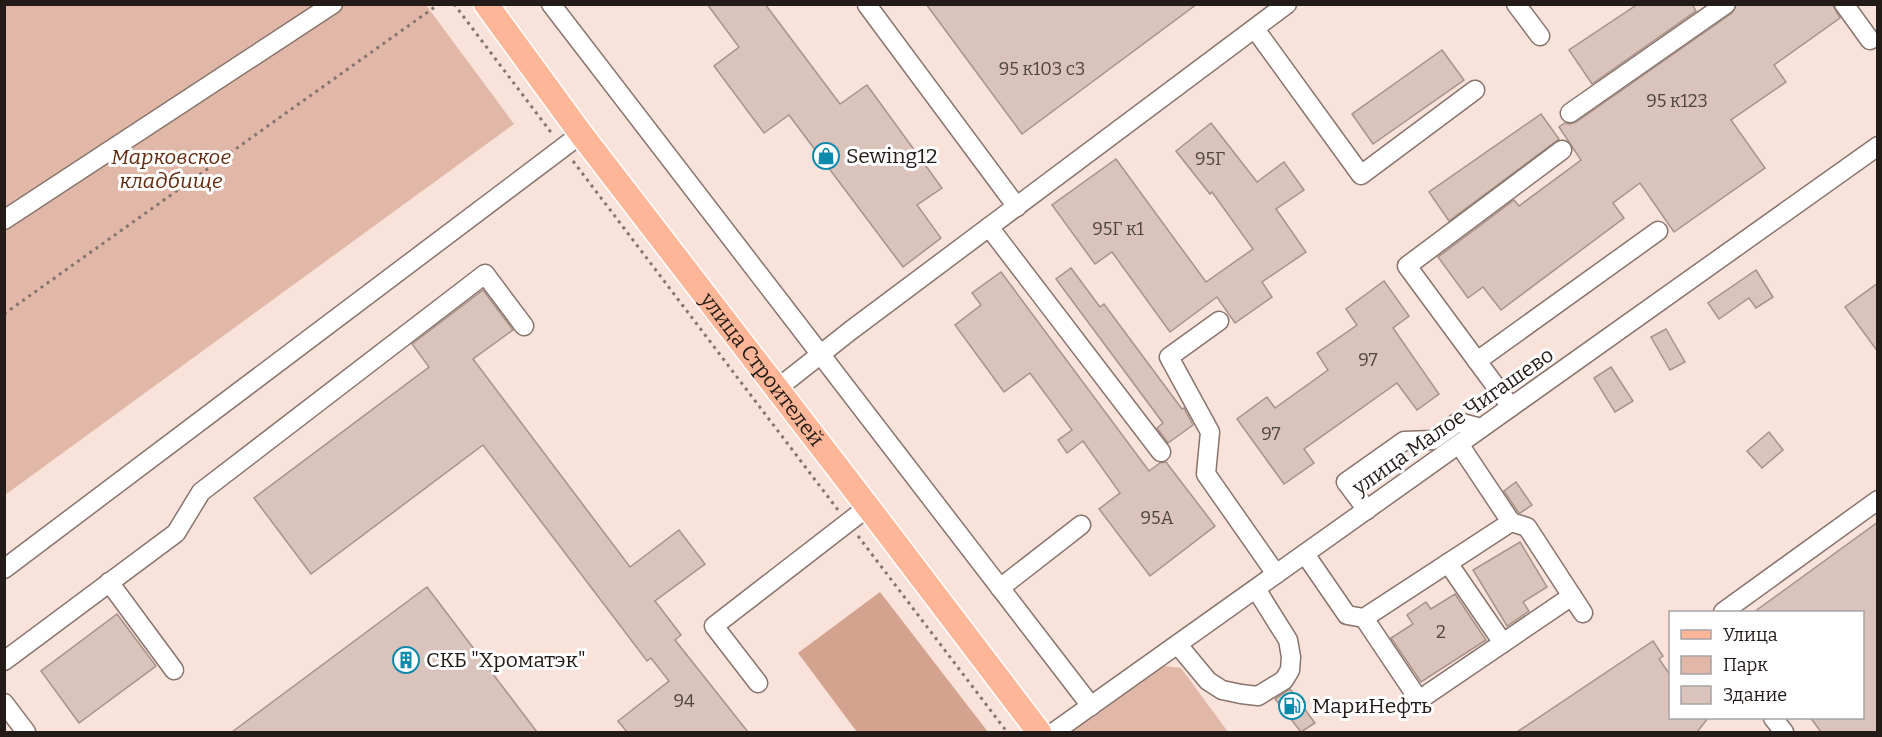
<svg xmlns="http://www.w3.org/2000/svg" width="1882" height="737" font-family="Bitter,serif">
<rect width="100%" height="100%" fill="#f8e2d9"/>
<!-- green -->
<g fill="#e1b8a7">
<path d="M5,5H426L514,124L5,495Z"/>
<path d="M1164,666L1181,668L1228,732H1071L1070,731Z"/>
</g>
<!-- forest -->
<path fill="#d3a38f" d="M880,592L988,732H857L798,653Z"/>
<!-- building -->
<g fill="#d9c3bb" stroke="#a7928a" stroke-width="1.5">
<path d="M707,4H765L840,104L867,85L942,188L917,205L941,238L903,267L789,115L764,133L714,66L739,47Z"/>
<path d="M926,4H1197L1022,134Z"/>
<path d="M1638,4H1692L1696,11L1592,84L1569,50Z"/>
<path d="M1737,4H1832L1840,18L1774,65L1786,82L1731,120L1765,168L1674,232L1640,183L1613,203L1624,218L1501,310L1483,287L1468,298L1438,257L1514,200L1519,206L1581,160L1559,127L1565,123L1570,124L1576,122L1732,13Z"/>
<path d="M1442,50L1464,80L1373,144L1352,114Z"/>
<path d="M1541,114L1559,139L1449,221L1429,192Z"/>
<path d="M1211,123L1257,182L1284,162L1304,190L1276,209L1306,252L1262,282L1272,297L1235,323L1217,297L1170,332L1112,252L1095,264L1052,205L1116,159L1206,282L1253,249L1212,192L1210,194L1176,151Z"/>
<path d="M1071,268L1100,307L1104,304L1182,409L1184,408L1193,425L1168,443L1157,428L1163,423L1056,279Z"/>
<path d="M1756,270L1773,297L1756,308L1749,298L1719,319L1708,303Z"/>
<path d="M1001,272L1149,471L1160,463L1166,462L1215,526L1150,576L1099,509L1120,493L1083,441L1067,453L1058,440L1072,430L1030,373L1004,392L955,325L981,305L972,293Z"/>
<path d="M1384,281L1409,316L1393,328L1439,394L1417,410L1397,383L1304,449L1314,463L1284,484L1237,419L1267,397L1275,408L1328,370L1317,353L1357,325L1346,309Z"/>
<path d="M1878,283V352L1845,307Z"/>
<path d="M483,290L513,330L473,359L630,567L679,530L705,564L655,601L681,635L675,640L748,732H627L618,721L669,681L651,658L647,661L483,445L311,574L254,498L429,367L412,344Z"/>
<path d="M1666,329L1685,362L1670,370L1651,337Z"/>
<path d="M1611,367L1633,401L1615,412L1594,378Z"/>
<path d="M1769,432L1783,450L1762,468L1747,451Z"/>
<path d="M1516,482L1532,505L1520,513L1518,512L1504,491Z"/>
<path d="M1878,522V732H1821L1810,717H1863V612H1754Z"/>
<path d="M1520,542L1547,587L1523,602L1529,611L1507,626L1473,570Z"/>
<path d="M427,587L537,732H232Z"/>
<path d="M1455,594L1486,640L1421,682L1391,638L1413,624L1407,615L1426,602L1431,609Z"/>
<path d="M117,614L156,666L79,723L41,671Z"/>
<path d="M1653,641L1663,656L1659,659L1671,676V717H1709L1697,732H1517Z"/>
<path d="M1290,689L1315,723L1301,732L1275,699Z"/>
</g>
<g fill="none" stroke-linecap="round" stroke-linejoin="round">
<defs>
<g id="minor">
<path d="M551,4L1091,706"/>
<path d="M1516,4L1540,36"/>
<path d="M1844,4L1870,40"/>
<path d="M867,5L1017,207"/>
<path d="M1255,29L1361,175L1475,90"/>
<path d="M1570,113L1726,4"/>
<path d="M4,220L333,4"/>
<path d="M989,227L1161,452"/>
<path d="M1219,321L1169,357L1210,432L1206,474L1276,574"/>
<path d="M1477,361L1658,231"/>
<path d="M778,388L850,331L1287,4"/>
<path d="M1511,407L1407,266L1562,150"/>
<path d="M1459,444L1511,522"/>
<path d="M1367,510L1346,482L1404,441L1433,440L1458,422L1481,428"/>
<path d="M1305,554L1347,615L1364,618L1511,522L1527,527L1583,613"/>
<path d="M1448,563L1503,643"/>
<path d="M4,569L581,134"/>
<path d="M109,582L174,670"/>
<path d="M1000,588L1081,525"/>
<path d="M1723,612L1878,500"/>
<path d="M1364,618L1419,700L1572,596"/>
<path d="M1178,645L1208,681L1222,690L1241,694L1258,696L1284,680L1290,670L1291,657L1288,640L1256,589"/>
<path d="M4,661L176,533L201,492L485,274L524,326"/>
<path d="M758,683L714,626L868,507"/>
<path d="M4,703L26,732"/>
<path d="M1773,718L1784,732"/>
<path d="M1054,732L1878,146"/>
</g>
<g id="major">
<path id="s1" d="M486,4L581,134L868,507L1039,732"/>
</g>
</defs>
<!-- minor casing -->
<use href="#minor" stroke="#88746c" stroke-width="21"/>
<!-- major casing -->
<use href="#major" stroke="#fff" stroke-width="27"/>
<!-- path -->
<g stroke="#83756f" stroke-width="3" stroke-dasharray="3 4.5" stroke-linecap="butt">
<path d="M454,4L553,135"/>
<path d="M573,161L838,510"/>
<path d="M4,314L439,4"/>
<path d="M858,536L1007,732"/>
</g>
<!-- minor -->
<use href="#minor" stroke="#fff" stroke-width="18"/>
<!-- major -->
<use href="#major" stroke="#fdb697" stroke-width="24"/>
</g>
<!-- icons -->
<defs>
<symbol id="shop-ring" viewBox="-11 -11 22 22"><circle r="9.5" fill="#fff" stroke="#0b8aac" stroke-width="1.5"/><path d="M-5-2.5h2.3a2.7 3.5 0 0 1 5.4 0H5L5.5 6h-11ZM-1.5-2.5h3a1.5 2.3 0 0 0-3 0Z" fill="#0b8aac"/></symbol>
<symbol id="building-ring" viewBox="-11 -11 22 22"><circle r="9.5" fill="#fff" stroke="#0b8aac" stroke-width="1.5"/><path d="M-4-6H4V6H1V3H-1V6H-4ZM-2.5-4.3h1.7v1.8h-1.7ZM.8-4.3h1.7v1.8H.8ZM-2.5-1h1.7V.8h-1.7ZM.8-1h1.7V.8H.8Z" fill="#0b8aac"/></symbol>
<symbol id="fuel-ring" viewBox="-11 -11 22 22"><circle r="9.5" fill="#fff" stroke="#0b8aac" stroke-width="1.5"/><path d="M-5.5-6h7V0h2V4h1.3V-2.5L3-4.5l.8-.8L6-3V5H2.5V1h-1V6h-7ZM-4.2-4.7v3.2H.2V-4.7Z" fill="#0b8aac"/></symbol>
</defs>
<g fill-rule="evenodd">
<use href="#shop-ring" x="811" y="141" width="30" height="30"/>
<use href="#building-ring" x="391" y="645" width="30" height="30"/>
<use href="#fuel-ring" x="1277" y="691" width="30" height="30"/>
</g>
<g text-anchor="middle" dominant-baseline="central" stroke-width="6" stroke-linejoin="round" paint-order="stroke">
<!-- number labels -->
<g font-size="18" fill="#504541">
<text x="1042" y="69">95 к103 с3</text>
<text x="1677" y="101">95 к123</text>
<text x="1210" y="159">95Г</text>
<text x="1118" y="229">95Г к1</text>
<text x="1368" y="360">97</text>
<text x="1271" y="434">97</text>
<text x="1157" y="518">95А</text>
<text x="1441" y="632">2</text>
<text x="684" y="701">94</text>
</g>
<!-- poi labels -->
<g font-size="21" fill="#231b18" stroke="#fff" text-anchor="start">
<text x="846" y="156">Sewing12</text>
<text x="426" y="660">СКБ "Хроматэк"</text>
<text x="1312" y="706">МариНефть</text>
</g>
<!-- park labels -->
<g font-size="21" font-style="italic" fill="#652a0d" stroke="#fff">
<text x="171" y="157">Марковское<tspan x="171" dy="24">кладбище</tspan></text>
</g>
<!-- street labels -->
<g font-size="21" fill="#231b18" stroke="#fff">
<text stroke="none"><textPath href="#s1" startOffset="458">улица Строителей</textPath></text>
<text transform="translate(1453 421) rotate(-35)">улица Малое Чигашево</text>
</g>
</g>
<!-- border -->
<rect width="1882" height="737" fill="none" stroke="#231b18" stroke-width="12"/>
<!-- legend -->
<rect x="1669" y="611" width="195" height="108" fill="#ffffff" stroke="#a7a4a3" stroke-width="1.5"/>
<rect x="1681" y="630" width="30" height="9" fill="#fdb697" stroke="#a7a4a3" stroke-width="1.5"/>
<text x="1723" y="641" font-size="18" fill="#231b18">Улица</text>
<rect x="1681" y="656" width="30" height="18" fill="#e1b8a7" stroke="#a7a4a3" stroke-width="1.5"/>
<text x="1723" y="671" font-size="18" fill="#231b18">Парк</text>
<rect x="1681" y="686" width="30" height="18" fill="#d9c3bb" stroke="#a7a4a3" stroke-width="1.5"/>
<text x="1723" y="701" font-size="18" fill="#231b18">Здание</text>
</svg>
